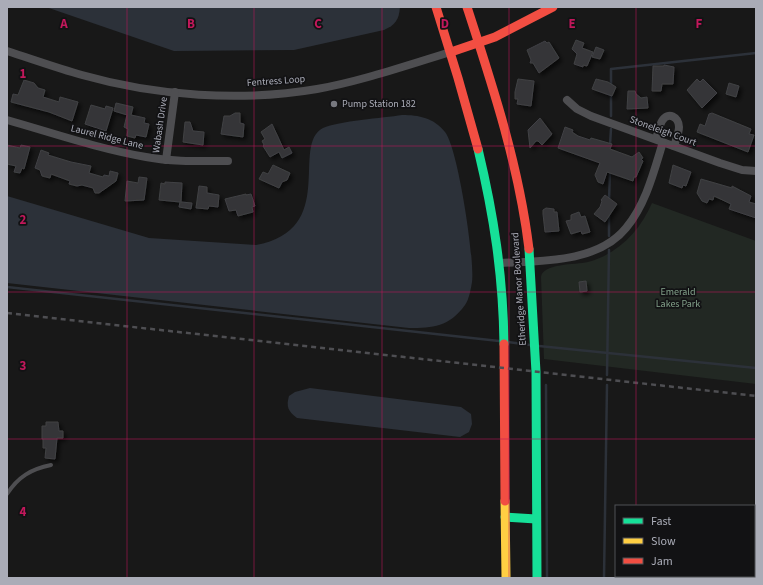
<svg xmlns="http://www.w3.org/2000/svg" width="763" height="585" font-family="'Source Sans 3',sans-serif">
<defs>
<filter id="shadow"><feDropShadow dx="3" dy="3" stdDeviation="2" flood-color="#0009"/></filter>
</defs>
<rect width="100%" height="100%" fill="#181818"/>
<!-- green -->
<path fill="#222823" d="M652,203L756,241V384L544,359L541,277C543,263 575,265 588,262C618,254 640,231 652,203Z"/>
<!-- water -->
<g fill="#2c3139">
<path d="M46,7H400C399,20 395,25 384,30L294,50L174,51Z"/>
<path d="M402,115C419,115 434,118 445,132C458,148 475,260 472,282C471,288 469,300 465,305C449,327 433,328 409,328L7,283V196L149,238L256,245C339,230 290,145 323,128C339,121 383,118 402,115Z"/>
<path d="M310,388L461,407L471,414L472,424L469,432L460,437L297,418C288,411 286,407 289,396L295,392Z"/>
</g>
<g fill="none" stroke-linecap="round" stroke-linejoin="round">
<!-- stream -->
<g stroke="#2c3139" stroke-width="2.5">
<path d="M611,86V69L756,53"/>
<path d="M611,116V93"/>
<path d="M610,145L611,129"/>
<path d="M609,201L610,170"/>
<path d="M609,236V214"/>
<path d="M7,287L499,341"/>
<path d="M508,342L530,345"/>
<path d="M539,346L756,368"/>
<path d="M607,375L609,250"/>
<path d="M546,385L547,578"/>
<path d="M604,578L607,385"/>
</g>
</g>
<!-- building -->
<g fill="#363637" stroke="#404144" filter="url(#shadow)">
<path d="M576,40L584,43L582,48L593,52L587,66L583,65V67L574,64L577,54L572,49Z"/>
<path d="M545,41L547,43L549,42L559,58L539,73L533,63H530L531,60L527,50Z"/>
<path d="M596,47L604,50L600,59L592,57Z"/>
<path d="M664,65L674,67L673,84H662L661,91H652L653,66H664Z"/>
<path d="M518,79L534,81L531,106L517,104L518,99H515V92Z"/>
<path d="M596,79L608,82L616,87L612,96L592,89Z"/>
<path d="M697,79L700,82L703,79L717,93L702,108L687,90Z"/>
<path d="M24,80L34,83L38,88L45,90L43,97L59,102L60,97L78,102L72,121L49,112L11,102L13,94L18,95Z"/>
<path d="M729,83L739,86L736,97L726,94Z"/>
<path d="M628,91H635L636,94L641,98L647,97L648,108L627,109Z"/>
<path d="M116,103L133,107L131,115L145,118L144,123L149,124L146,137L136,135L135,138L127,136L128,129L124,127L127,115L114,111Z"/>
<path d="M91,105L105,109L106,106L113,108L106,131L85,124Z"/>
<path d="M235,113H240V123L244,124L243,137L221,134L224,116H230Z"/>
<path d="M712,113L751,129L749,134L754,135L748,152L697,132L700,124L705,126L709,114Z"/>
<path d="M540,118L552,134L542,145L538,141H536L530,148L528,130Z"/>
<path d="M185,122H190L193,131L204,132L203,145L183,142Z"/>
<path d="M272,124L284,150L289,147L292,153L282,158L279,152L270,157L263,146L264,145L262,141L265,139L261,132Z"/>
<path d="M565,127L573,130L572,132L578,136L590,140L591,138L612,144L610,149L632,157L639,152L643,158L641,159L643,161L636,177H634L633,181L607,172L603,184L598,182L595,175L600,163L558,148Z"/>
<path d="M7,145L20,148L21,145L30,147L24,169L22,168L20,173L14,172L16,166L7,164Z"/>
<path d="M41,150L49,153L48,155L71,162L91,166L89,173L103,177L104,175L109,176L110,171L118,173L116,181L99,193H95L93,188L82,185L77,186L69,184L70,181L51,174L50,178L42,176L40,170L35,168Z"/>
<path d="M273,165L290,173L287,180L282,182L279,188L259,179L263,172L268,174Z"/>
<path d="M673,165L691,172L686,186L683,185L682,188L669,183Z"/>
<path d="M139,177L147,178L144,200L125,201L127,181L138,183Z"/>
<path d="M701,179L732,188V186L751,196L749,202L756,204V218L729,209L731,204L714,196L713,200L709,199L707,203L702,201L697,193Z"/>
<path d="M165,182L182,183L181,202L192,203L191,209L179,207L180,202L159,200L161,183L165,184Z"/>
<path d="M199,186L207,187V193L219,195L218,207L209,206L208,209L196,208Z"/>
<path d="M246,194V195L251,194L255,206L252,207L253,212L238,216L236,210L229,211L225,199Z"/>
<path d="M605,195L617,204L605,222L594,214L600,207L602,201L601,200Z"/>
<path d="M546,208L554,209V212H557L559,231L545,232L543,214V210Z"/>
<path d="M579,212L581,217L585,216L590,232L582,234L581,231L571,234L566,221L571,220V215Z"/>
<path d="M586,281L587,291L580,292L579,282Z"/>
<path d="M46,422H58L59,431H63V438H57L55,459L45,458L46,448H43V439H42V426H46Z"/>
</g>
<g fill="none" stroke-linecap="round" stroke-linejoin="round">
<!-- lane -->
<path stroke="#4e4e51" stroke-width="4" d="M7,494C18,477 31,469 51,465"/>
<!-- street -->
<g stroke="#4e4e51" stroke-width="8">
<path d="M7,51C32,59 57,68 82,75C156,96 241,102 317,89C362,81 407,65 451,52"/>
<path d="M567,100L577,109L591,116L720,163L742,170L756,171"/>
<path d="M7,120C53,133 99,149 146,157C173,162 200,161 228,161"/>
<path d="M656,139C658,133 659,126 662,121C668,111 679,117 679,127C679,133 676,140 674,146"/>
<path d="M166,160L175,92"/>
<path d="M500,263C540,261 598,263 626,228C646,204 654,171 663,142"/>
</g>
<!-- fast -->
<g stroke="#16e098" stroke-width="9">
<path d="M478,149C494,216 503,275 504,344"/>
<path d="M529,249L536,372L537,578"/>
<path d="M505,517L536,519"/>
</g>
<!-- slow -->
<path stroke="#ffcf43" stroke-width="9" d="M505,501L506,578"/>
<!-- jam -->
<g stroke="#f24e42" stroke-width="9">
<path d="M436,7L458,78L478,149"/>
<path d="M467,7C493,87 519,166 529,249"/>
<path d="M451,52L495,37L553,7"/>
<path d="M504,344L505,501"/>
</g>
<!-- rail -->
<path stroke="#4e4e52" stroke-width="2.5" stroke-dasharray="5 4" stroke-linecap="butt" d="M7,313L756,396"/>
</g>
<!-- grid -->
<path fill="none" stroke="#c2185b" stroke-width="1" stroke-opacity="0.55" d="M127,7V578M254,7V578M382,7V578M509,7V578M636,7V506M7,146H756M7,292H756M7,439H756M636,576V578"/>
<!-- markers -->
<circle fill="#77787f" stroke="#121214" stroke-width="1.5" cx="334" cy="104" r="4"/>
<g text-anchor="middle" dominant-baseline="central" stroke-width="3.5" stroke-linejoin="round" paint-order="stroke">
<!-- street labels -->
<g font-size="10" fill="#aaacb7" stroke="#121214">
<text transform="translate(276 81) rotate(-4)">Fentress Loop</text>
<text transform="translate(160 125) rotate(-82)">Wabash Drive</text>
<text transform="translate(663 131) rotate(20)">Stoneleigh Court</text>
<text transform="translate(107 137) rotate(14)">Laurel Ridge Lane</text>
<text transform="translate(519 289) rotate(-94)">Etheridge Manor Boulevard</text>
</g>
<!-- poi labels -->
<g font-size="10" fill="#aaacb7" stroke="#121214" text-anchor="start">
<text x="342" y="104">Pump Station 182</text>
</g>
<!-- park labels -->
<g font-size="10" fill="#83a18a" stroke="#121214">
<text x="678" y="292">Emerald<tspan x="678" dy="12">Lakes Park</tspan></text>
</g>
</g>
<g font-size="13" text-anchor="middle" font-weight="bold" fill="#c2185b" stroke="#121214" stroke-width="3.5" stroke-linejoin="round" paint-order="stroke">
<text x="64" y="28">A</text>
<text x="191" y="28">B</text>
<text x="318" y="28">C</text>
<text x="445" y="28">D</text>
<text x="572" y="28">E</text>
<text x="699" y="28">F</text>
<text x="23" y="78">1</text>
<text x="23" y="224">2</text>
<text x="23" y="370">3</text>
<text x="23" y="516">4</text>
</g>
<!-- border -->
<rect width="763" height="585" fill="none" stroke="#aaacb7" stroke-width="16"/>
<!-- legend -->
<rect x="615" y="505" width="140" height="72" fill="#121214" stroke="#4f5055"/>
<rect x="623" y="518" width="20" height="6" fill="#16e098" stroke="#4f5055"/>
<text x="651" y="525" font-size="12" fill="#aaacb7">Fast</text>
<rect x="623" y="538" width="20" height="6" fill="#ffcf43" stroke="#4f5055"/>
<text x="651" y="545" font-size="12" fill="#aaacb7">Slow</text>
<rect x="623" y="558" width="20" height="6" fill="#f24e42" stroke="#4f5055"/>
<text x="651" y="565" font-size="12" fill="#aaacb7">Jam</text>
</svg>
